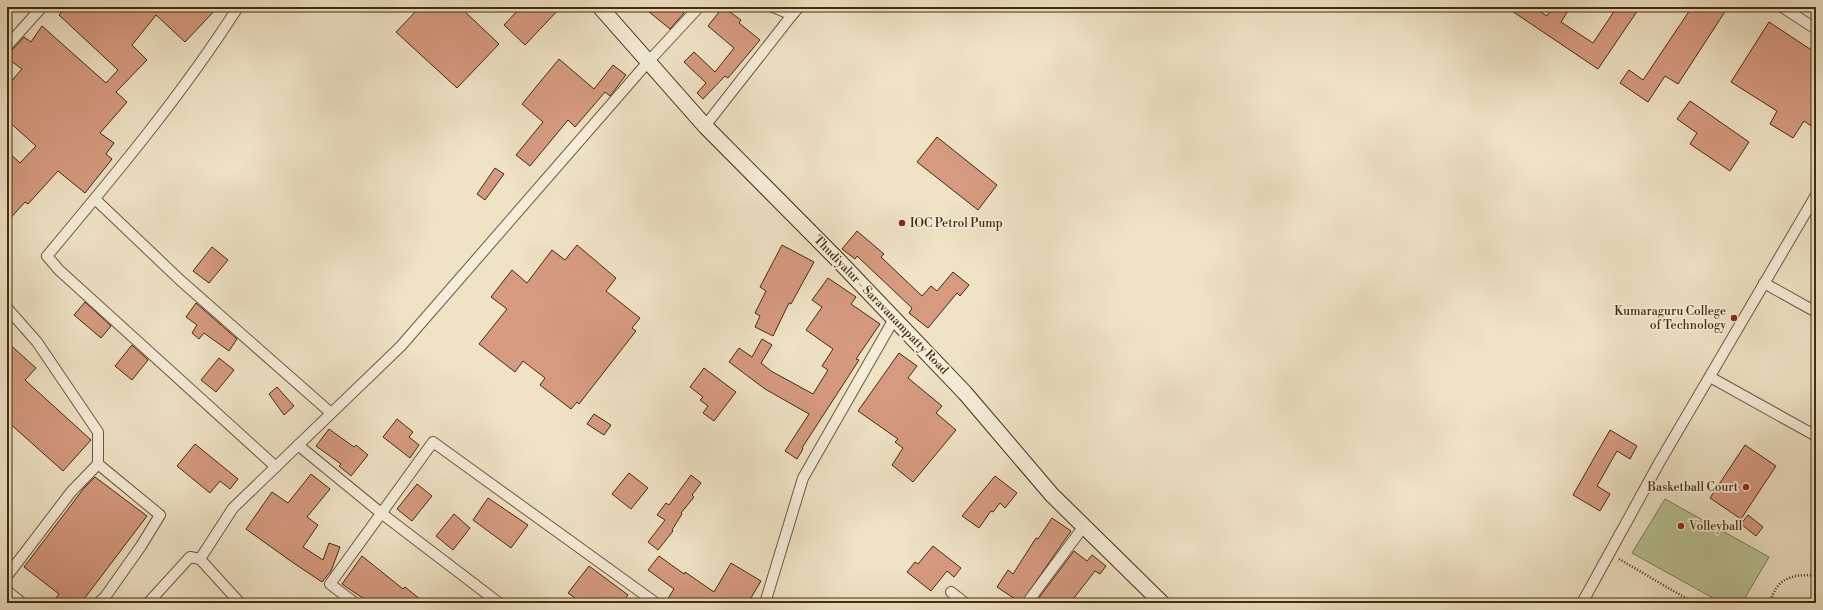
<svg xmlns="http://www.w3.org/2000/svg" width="1823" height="610" font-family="'Libre Bodoni',serif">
<rect width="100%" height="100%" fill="#efe2c5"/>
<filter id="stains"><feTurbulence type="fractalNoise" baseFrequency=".005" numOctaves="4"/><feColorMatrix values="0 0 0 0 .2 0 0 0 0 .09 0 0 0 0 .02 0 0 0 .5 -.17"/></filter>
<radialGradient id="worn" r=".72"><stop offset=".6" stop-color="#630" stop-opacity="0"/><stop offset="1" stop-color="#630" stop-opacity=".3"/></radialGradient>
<!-- green -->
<path fill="#b9c395" stroke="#7e7850" d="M1665,499L1769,557L1742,603H1722L1632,553Z"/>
<!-- building -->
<g fill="#d69a80" stroke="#432c0c">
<path d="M66,7H218L185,42L156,15L132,45L147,60L116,92L127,102L100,133L114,143L106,154L112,159L85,193L58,171L28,204L25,202L7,222V151L20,163L36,146L7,120V86L22,69L7,58L12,50L24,37L31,42L42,26L106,83L118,70L59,15Z"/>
<path d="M420,7H460L499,44L457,88L396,32Z"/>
<path d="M521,7H561L525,45L504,25Z"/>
<path d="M643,7H677L684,13L670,29Z"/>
<path d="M723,7L741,20L739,23L760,40L728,78L725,76L703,99L697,93L706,83L684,62L694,52L715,72L734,48L708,26Z"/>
<path d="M1506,7H1533L1547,16L1553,7H1562L1568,11L1561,22L1593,43L1617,7H1640L1598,69Z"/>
<path d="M1692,7H1728L1678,84L1665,76L1648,102L1620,83L1629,70L1643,80Z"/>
<path d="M1769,22L1816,53V129L1804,121L1793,138L1770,124L1777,111L1731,82Z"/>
<path d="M559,59L594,89L613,65L626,75L610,96L605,92L575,127L568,120L530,166L516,155L543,122L522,104Z"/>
<path d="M1690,101L1749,142L1730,171L1690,144L1697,133L1677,119Z"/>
<path d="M937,137L997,185L978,210L917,162Z"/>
<path d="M495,168L504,174L485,200L477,194Z"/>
<path d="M857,231L884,254L881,257L922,296L931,286L937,291L953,272L969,285L960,296L957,293L928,328L909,313L912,308L857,256L855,259L842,249Z"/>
<path d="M577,245L616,278L606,291L640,318L632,328L636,331L579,404L577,402L571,409L540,385L545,378L523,361L515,372L479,344L507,309L491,297L512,270L527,283L552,250L565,260Z"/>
<path d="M782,245L814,262L791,304L789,303L773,336L755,327L760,316L755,313L766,291L760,287Z"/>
<path d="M212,247L228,260L209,283L193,271Z"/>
<path d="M828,278L856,297L851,304L880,324L856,359L859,360L802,448L803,449L797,459L785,451L809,414L765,389L729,362L739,348L752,357L762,339L772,345L761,363L771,371L813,394L828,370L822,366L833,349L806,330L822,307L812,300Z"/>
<path d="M85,302L111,326L101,338L74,315Z"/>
<path d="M196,303L237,339L229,351L204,333L199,339L192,333L197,325L186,317Z"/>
<path d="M7,342L36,368L25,380L91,440L63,471L7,421Z"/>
<path d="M132,345L148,360L132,380L115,366Z"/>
<path d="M899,353L917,366L908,378L942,406L936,413L956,430L913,482L892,465L903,448L895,442L898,439L858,411Z"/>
<path d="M219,358L234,370L216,392L201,380Z"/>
<path d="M704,368L736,392L714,421L703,413L708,406L700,400L703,397L690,387Z"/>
<path d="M277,387L294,406L284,415L269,394Z"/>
<path d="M594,414L611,425L604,435L587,424Z"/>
<path d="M397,419L413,432L409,437L419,445L410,458L383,437Z"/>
<path d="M329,429L354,447L356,445L368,455L351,476L339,466L341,464L316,446Z"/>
<path d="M1610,430L1637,446L1630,459L1617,451L1597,486L1610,494L1600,511L1573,495Z"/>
<path d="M195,444L238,479L230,489L220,481L210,493L177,466Z"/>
<path d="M1745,445L1776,466L1741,519L1710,498Z"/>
<path d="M629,473L648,488L631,509L612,494Z"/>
<path d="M311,474L330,489L307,517L318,525L303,547L323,560L329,543L340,547L331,571L322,582L292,562L246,529L272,492L288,503Z"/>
<path d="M691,475L701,483L692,495L694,497L681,513L682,514L672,530L673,531L658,550L648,542L665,520L657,515L666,503L669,505Z"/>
<path d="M995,476L1017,493L1005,508L1000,503L993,512L991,511L979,528L962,516Z"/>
<path d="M95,477L147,516L81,603H52L59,594L24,567L84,488Z"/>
<path d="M417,484L432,496L412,521L397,509Z"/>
<path d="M488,498L528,525L511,548L473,520Z"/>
<path d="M454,514L470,528L453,550L436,536Z"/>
<path d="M1748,515L1763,527L1756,536L1741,524Z"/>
<path d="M1052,518L1071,531L1021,603L997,587L1008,570L1013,574L1036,538L1038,539Z"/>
<path d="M933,546L961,568L954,577L947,571L931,591L907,572L915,562L918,564Z"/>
<path d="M1074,551L1087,561L1092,555L1106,566L1100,574L1095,571L1070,603H1035Z"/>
<path d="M362,556L403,589L405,587L425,603H370L342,584Z"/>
<path d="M659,556L684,574L685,572L714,592L731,563L761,581L748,603H665L674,589L648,570Z"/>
<path d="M589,566L628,595L622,603H582L568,593Z"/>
</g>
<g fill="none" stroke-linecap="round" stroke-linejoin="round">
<defs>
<g id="minor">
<path d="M238,7C182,95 114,176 47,256L59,270L276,467"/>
<path d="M773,7L792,15L799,7"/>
<path d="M1782,7L1816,29"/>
<path d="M7,46L42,7"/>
<path d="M705,126L792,15"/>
<path d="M95,199L180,280L331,413"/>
<path d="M1764,283L1816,312"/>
<path d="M7,308L37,342L98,432V464L160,515L141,546L105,597L98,603"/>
<path d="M1710,377L1816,436"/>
<path d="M298,445L381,513L499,603"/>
<path d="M200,559L233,508L401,346L648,62L699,7"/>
<path d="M7,576L71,492L98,464"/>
<path d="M7,591L22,603"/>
<path d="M951,592L965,603"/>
<path d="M148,603L190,557L200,559L240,603"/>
<path d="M355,603L330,584L433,442L656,603"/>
<path d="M765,603L803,478L894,319"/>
<path d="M1027,603L1084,526"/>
<path d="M1582,603L1659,463L1816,195"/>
</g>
<path id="secondary" d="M600,7L705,126L838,260L965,393L1052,495L1162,603"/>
</defs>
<!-- minor casing -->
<use href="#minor" stroke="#6e5a3a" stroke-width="12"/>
<!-- secondary casing -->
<use href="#secondary" stroke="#432c0c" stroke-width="17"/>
<!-- path -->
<g stroke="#432c0c" stroke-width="2.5" stroke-dasharray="1 2" stroke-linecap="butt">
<path d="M1619,559L1694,603"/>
<path d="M1770,603C1776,578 1793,573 1816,576"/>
</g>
<!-- minor -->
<use href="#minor" stroke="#f5ecd9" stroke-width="10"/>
<!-- secondary -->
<use href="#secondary" stroke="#f5ecd9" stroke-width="15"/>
</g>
<!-- markers -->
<g fill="#8f2418" stroke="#f5ecd9" stroke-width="1.5">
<circle cx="902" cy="223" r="4"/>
<circle cx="1734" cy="318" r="4"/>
<circle cx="1746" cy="487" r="4"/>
<circle cx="1681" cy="526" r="4"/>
</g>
<g text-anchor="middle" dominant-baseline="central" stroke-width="3.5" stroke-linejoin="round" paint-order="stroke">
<!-- poi labels -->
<g font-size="12" fill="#432c0c" stroke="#f5ecd9" text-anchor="start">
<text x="910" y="223">IOC Petrol Pump</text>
<text x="1726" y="311" text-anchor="end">Kumaraguru College<tspan x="1726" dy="14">of Technology</tspan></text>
<text x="1738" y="487" text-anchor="end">Basketball Court</text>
<text x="1689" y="526">Volleyball</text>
</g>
<!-- street labels -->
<g font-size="12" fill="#432c0c" stroke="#f5ecd9">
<text transform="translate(881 305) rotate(46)">Thudiyalur - Saravanampatty Road</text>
</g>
</g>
<!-- margin -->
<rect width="1823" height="610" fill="none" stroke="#efe2c5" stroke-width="24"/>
<rect x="8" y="8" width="1807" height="594" fill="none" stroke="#432c0c" stroke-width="2"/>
<rect x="12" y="12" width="1799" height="586" fill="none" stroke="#432c0c"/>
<rect width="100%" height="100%" filter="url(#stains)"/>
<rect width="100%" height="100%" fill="url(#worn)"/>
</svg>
